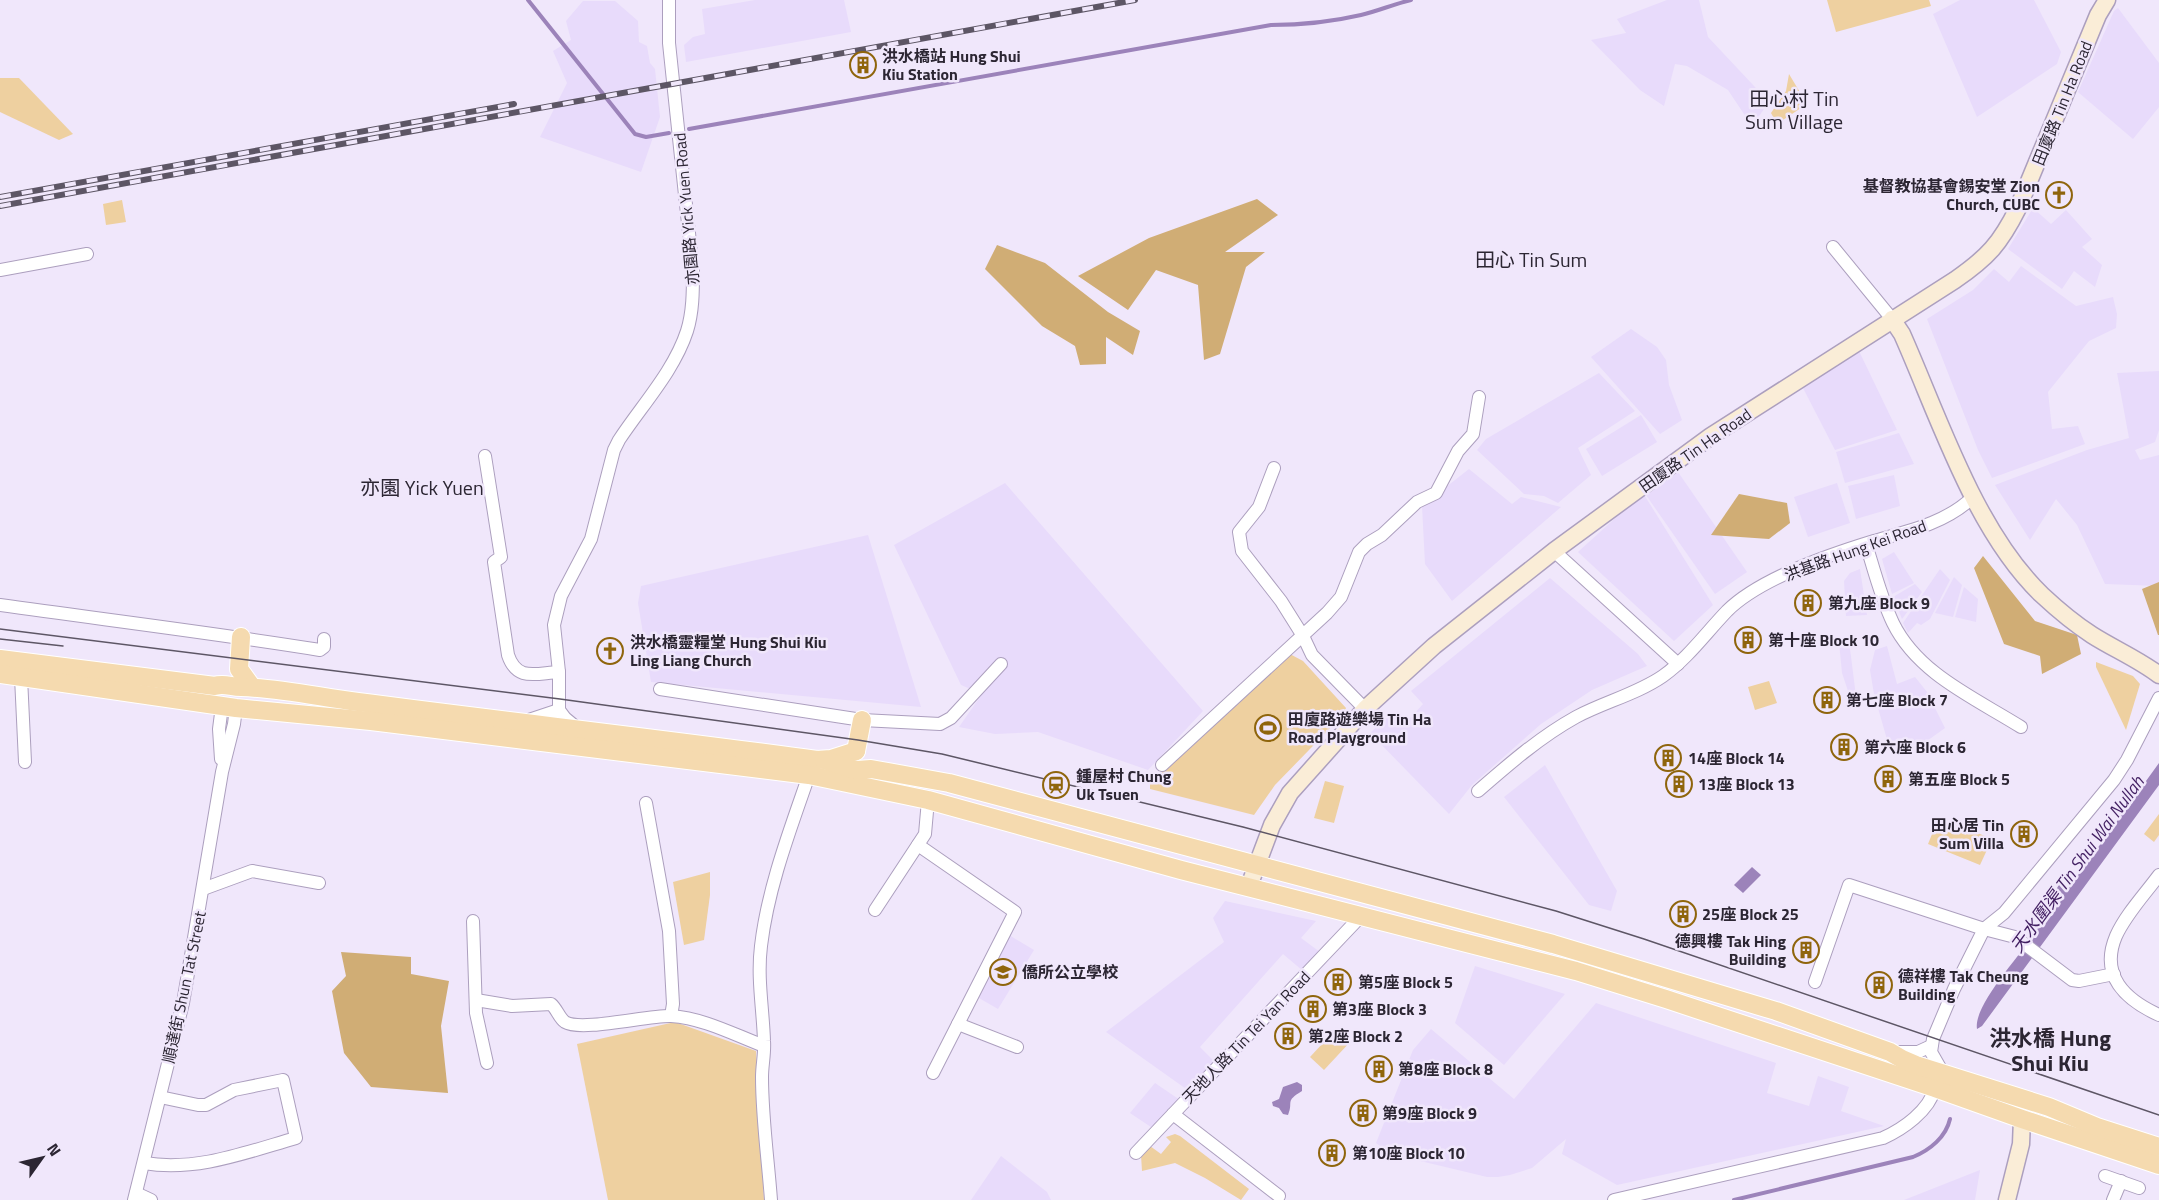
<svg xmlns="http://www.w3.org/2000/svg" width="2159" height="1200" font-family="'Titillium Web','Noto Sans SC',sans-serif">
<rect width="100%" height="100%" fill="#f0e7fb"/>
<!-- built -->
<g fill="#e8dbfb">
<path d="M755,0H844L851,32L686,62L684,45L693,37L705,34L702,9Z"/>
<path d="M1667,0H1699L1708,37L1769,102L1752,126L1728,90L1687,66L1675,64L1664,106L1640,90L1591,40L1626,33L1617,19Z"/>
<path d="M1960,0H2034L2061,52L2057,64L1977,117L1933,14Z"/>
<path d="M583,1H615L638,21L639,42L647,46L650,63L655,69L660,117L641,172L540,137L567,83L553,51L571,40L566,21Z"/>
<path d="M2118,8L2159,63V107L2133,139L2078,92L2114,11Z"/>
<path d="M2033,208L2051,224L2066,210L2092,239L2082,247L2102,265L2095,287L2074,271L2062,289L2008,249Z"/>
<path d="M2021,266L2076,306L2113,297L2117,314L2116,328L2089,341L2048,392L2052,429L2078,426L2085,444L1992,478L1978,450L1927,319L1973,290L1994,269L2009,282Z"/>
<path d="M1631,329L1657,347L1666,360L1669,385L1682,420L1660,434L1591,357Z"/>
<path d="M1859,351L1897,430L1835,450L1803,388Z"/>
<path d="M2159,371V430L2155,442L2135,450L2140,460L2159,455V586L2105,584L2077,525L2056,499L2030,540L1995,485L2087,450L2129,438L2117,373Z"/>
<path d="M1599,373L1635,411L1578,448L1591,475L1558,503L1544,496L1524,494L1477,450L1486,439Z"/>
<path d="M1641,415L1657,442L1602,476L1586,449Z"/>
<path d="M1899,433L1914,464L1845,483L1836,452Z"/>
<path d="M1469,469L1512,504L1521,497L1561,507L1452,601L1425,564L1422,506Z"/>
<path d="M1678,472L1747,572L1715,594L1646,495Z"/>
<path d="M1894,475L1900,506L1856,519L1848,486Z"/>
<path d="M1005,483L1203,711L1148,770L1038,732L995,734L959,727L982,694L961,685L894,545Z"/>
<path d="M1837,483L1850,523L1808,537L1794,497Z"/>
<path d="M1643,493L1713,605L1674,641L1578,552Z"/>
<path d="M868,535L921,707L651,682L638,603L641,586Z"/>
<path d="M1894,552L1914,583L1892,594L1882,559Z"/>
<path d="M1860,569L1867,615L1846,616L1844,581L1850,573Z"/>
<path d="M1940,569L1950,580L1930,619L1921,625L1917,623L1908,633L1903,623Z"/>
<path d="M1954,577L1962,585L1953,617L1935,613Z"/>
<path d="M1550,578L1638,654L1647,666L1592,690L1541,724L1472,785L1449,814L1370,733L1389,716L1402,727L1423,704L1411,691Z"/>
<path d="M1915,584L1922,592L1902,619L1893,597Z"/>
<path d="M1964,587L1978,599L1976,622L1955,617Z"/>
<path d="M1849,641L1856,696L1850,697L1842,673L1839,642Z"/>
<path d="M1887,646L1897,684L1915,677L1927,692L1945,728L1924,743L1890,750L1874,694L1870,670L1875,650Z"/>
<path d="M1545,765L1617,891L1611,911L1589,905L1504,797Z"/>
<path d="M1225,901L1316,921L1301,938L1320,952L1303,971L1283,954L1200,1047L1214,1061L1189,1091L1106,1032L1224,942L1213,918Z"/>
<path d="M1009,935L1034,950L998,1009L972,994Z"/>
<path d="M1475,966L1565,994L1504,1065L1455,1023Z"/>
<path d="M1596,1003L1776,1063L1767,1093L1809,1106L1818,1076L1849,1087L1841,1111L1884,1126L1617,1185L1562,1154L1566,1139L1532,1168L1510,1175L1498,1177H1487L1391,1154L1376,1143L1413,1050L1431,1029L1514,1099Z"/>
<path d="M1155,1083L1180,1100L1154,1129L1130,1113Z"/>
<path d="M1001,1156L1047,1192L1051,1200H971Z"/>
<path d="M1980,1170L1975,1200H1904Z"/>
</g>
<!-- green -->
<g fill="#eed0a0">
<path d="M1827,0H1929L1931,6L1836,32Z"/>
<path d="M1789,74L1807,104L1777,124L1771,113L1786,91Z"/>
<path d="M0,78H19L73,134L59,140L0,112Z"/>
<path d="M122,200L126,222L106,225L103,204Z"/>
<path d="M1288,653L1303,661L1346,708L1343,715L1275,785L1254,815L1150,789V783L1162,769Z"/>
<path d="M2096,662L2133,676L2140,684L2126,730L2096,667Z"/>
<path d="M1769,681L1777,703L1755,710L1748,687Z"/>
<path d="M1325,781L1344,786L1334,823L1314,818Z"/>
<path d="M2159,814V835L2154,842L2144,834Z"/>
<path d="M1939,817L1992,839L1980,865L1928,844Z"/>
<path d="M710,872V895L704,940L684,945L673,882Z"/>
<path d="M675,1022L756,1051L764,1200H608L577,1044Z"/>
<path d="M1337,1028L1351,1041L1324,1070L1310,1057Z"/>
<path d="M1175,1134L1180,1136L1249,1189L1241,1200L1205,1178L1175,1163L1142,1171L1141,1155L1150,1146L1161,1154L1171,1142L1166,1137Z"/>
</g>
<!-- forest -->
<g fill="#d0ad75">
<path d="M1257,199L1278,215L1225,252H1265L1246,267L1220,354L1204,360L1198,285L1156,270L1128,310L1078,276L1149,238Z"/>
<path d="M997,245L1045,263L1108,312L1140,331L1133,355L1106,337V364L1080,365L1075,346L1042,326L985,269Z"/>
<path d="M1739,494L1787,503L1790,523L1769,539L1711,535Z"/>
<path d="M1983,556L2035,621L2077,635L2081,654L2042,674L2040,656L2004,644L1974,568Z"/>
<path d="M2159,582V635H2158L2142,589Z"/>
<path d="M341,952L411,957V974L449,981L441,1026L448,1093L371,1087L344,1053L332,991L346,976Z"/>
</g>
<!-- water -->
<g fill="#9c83ba">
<path d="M2159,763V785L1982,1026L1977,1029C1973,1005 2021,955 2034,934C2044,918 2051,901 2059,884L2068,889Z"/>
<path d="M1752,867L1761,875L1743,893L1734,885Z"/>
<path d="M1297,1082L1302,1085V1091C1284,1102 1294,1101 1288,1115L1283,1114L1279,1108L1273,1106L1272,1102L1279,1099L1283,1087Z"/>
</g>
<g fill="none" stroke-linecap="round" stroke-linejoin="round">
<!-- stream -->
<g stroke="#9c83ba" stroke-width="4">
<path d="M528,0L635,134L646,137L669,133"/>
<path d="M689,129L1271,25C1301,25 1331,22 1361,15C1378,11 1394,4 1411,0"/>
<path d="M1734,1200L1913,1157C1930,1150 1946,1137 1950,1119"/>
</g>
<defs>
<g id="street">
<path d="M1833,247L1892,319"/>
<path d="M0,270L87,254"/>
<path d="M485,456L501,557L494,562L508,655C517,682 536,673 559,672"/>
<path d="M1274,468L1259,507L1239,532L1242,551L1281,601L1303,636L1312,655L1365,709"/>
<path d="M1866,544C1874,570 1881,598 1893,623C1918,674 1975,698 2021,727"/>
<path d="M1554,551L1678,664"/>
<path d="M0,605C107,620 214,633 320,650L324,647V639"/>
<path d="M21,677L25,762"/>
<path d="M660,689L862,720L940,724L951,718L1001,664"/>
<path d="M529,720L559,710"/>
<path d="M577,728L565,718L559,710V672L554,625L561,596L591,539L614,450L619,440C642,405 674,371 687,331C693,312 693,291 693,271L669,43V0"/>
<path d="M221,759L219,729L222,706"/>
<path d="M1162,765L1327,613L1341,597L1359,552L1367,544L1382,535L1417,502L1436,493L1458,451L1473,434L1479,397"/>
<path d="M1478,791C1509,764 1540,737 1576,717C1604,702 1637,694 1663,676C1688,658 1705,634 1727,611C1745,593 1773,579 1796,569C1821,558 1848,549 1874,541C1909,531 1946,523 1973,497"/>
<path d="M646,803L669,931L673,1004L671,1016"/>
<path d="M918,845L1015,912L933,1073"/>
<path d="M2159,875C2145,894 2126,914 2116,936C2099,976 2126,1000 2159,1015"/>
<path d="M203,889L252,871L319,883"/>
<path d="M875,910L925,834L928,800"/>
<path d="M473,921L476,1013L487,1063"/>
<path d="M1815,982L1849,885L1984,929L2015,937L2072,980L2079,981L2114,974"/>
<path d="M476,1000L512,1006L551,1004C557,1009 559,1018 565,1022C581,1032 649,1015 671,1016C703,1018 735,1035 764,1046"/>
<path d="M958,1024L1017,1047"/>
<path d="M1895,1052H1918L1931,1046"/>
<path d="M1943,1073L1931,1052L1933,1039L1954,989L1984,929L2004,913L2114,780L2127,760L2159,698"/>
<path d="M1136,1153L1173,1114"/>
<path d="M144,1163C196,1172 247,1152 296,1138L283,1080L234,1090L206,1105H198L160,1097"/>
<path d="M2105,1176L2139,1188"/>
<path d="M136,1193L151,1200"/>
<path d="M1279,1196L1173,1114L1362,915"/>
<path d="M134,1200L183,1003L222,772L234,724L236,708"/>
<path d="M771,1200C768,1159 762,1118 762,1077C762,1065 765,1053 764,1041C763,1009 757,978 761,946C768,887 790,830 809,775"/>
<path d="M1614,1200L1883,1138C1903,1129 1929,1111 1935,1088"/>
<path d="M2113,1200L2121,1181"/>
</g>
<g id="secondary">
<path d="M1892,319L1902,334C1939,417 1975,531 2042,595C2057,609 2075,624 2092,635C2114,649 2138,659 2159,675"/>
<path d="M1249,886L1272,825L1290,793L1365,709L1434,646L1554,551L1711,436L1955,280C1988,257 2000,244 2018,208L2098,15L2107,0"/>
<path d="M2007,1200L2021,1144L2022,1119"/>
</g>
<g id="primary">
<path d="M241,637L239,669L252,687"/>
<path d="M0,659L215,686C224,683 231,687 241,687C280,688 319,697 358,702C511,722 664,739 817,760L831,759L856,751"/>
<path d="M0,674L236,708L371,721L809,775L928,800L1181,870L1576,971L1666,999L1935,1088L2022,1119L2159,1165"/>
<path d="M856,751L862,720"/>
<path d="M824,760L848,768L858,770L871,769L949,783L1553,944L1776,1011L1890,1052L1902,1059L1916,1065L2049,1107L2097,1127L2159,1147"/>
</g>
</defs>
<!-- street casing -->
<use href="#street" stroke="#ac9fbe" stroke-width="14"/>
<!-- secondary casing -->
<use href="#secondary" stroke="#ac9fbe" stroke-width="19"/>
<!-- primary casing -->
<use href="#primary" stroke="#fff" stroke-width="20"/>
<!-- street -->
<use href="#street" stroke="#fff" stroke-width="12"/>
<!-- secondary -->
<use href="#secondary" stroke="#faedd7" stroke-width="16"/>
<!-- primary -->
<use href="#primary" stroke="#f5daaf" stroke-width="18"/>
<!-- tram -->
<g stroke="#5d5665" stroke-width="1.5">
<path d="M0,629L560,699L858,740L942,754L1243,827L1556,911L1644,939L2159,1115"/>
<path d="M0,639L63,646"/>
</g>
<defs>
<g id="rail">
<path d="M0,197L514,104"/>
<path d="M0,206L1135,0"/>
</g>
</defs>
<!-- rail casing -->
<use href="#rail" stroke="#5d5665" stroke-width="6"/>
<!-- rail -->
<use href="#rail" stroke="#f0e7fb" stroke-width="4" stroke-dasharray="11" stroke-linecap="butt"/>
</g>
<!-- icons -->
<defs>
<symbol id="building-ring" viewBox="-11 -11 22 22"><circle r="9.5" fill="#f0e7fb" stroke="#8f650c" stroke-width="1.5"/><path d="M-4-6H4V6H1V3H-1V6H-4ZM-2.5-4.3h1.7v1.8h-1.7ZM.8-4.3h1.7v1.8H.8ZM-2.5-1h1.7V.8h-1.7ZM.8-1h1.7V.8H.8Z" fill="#8f650c"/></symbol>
<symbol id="church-ring" viewBox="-11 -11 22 22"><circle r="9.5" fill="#f0e7fb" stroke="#8f650c" stroke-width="1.5"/><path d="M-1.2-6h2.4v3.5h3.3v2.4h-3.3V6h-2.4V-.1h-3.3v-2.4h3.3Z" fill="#8f650c"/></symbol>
<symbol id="stadium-ring" viewBox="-11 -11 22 22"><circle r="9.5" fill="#f0e7fb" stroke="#8f650c" stroke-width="1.5"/><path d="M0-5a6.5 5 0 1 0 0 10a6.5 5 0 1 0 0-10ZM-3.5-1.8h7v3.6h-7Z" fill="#8f650c"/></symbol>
<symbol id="station-ring" viewBox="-11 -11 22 22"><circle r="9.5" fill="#f0e7fb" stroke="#8f650c" stroke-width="1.5"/><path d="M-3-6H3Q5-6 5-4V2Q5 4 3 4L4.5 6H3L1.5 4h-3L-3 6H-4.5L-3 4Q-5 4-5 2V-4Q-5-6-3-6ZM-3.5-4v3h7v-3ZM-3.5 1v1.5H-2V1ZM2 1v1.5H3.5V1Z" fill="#8f650c"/></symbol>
<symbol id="school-ring" viewBox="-11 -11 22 22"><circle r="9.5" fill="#f0e7fb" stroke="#8f650c" stroke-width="1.5"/><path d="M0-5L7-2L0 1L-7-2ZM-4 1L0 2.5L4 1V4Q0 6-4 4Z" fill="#8f650c"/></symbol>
</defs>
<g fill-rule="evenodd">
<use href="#building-ring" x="848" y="50" width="30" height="30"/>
<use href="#church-ring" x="2044" y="180" width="30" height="30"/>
<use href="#building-ring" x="1793" y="588" width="30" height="30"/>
<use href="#building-ring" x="1733" y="625" width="30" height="30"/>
<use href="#church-ring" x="595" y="636" width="30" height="30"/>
<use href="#building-ring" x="1812" y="685" width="30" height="30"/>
<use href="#stadium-ring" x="1253" y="713" width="30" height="30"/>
<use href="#building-ring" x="1829" y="732" width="30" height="30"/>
<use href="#building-ring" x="1653" y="743" width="30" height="30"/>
<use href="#building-ring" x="1873" y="764" width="30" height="30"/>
<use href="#building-ring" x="1664" y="769" width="30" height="30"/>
<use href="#station-ring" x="1041" y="770" width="30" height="30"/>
<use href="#building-ring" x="2009" y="819" width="30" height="30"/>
<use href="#building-ring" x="1668" y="899" width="30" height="30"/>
<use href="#building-ring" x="1791" y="935" width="30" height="30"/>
<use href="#school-ring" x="988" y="957" width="30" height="30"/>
<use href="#building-ring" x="1323" y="967" width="30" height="30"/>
<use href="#building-ring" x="1864" y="970" width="30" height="30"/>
<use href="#building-ring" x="1298" y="994" width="30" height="30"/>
<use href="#building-ring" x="1273" y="1021" width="30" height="30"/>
<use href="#building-ring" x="1364" y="1054" width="30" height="30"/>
<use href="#building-ring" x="1348" y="1098" width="30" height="30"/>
<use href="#building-ring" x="1317" y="1138" width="30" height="30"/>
</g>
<g text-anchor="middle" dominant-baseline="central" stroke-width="5" stroke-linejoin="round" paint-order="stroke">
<!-- poi labels -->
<g font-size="16" font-weight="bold" fill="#2c2633" stroke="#f0e7fb" text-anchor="start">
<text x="882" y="56">洪水橋站 Hung Shui<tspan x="882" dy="18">Kiu Station</tspan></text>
<text x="2040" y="186" text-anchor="end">基督教協基會錫安堂 Zion<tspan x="2040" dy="18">Church, CUBC</tspan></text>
<text x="1828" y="603">第九座 Block 9</text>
<text x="1768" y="640">第十座 Block 10</text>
<text x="630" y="642">洪水橋靈糧堂 Hung Shui Kiu<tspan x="630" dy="18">Ling Liang Church</tspan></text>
<text x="1846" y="700">第七座 Block 7</text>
<text x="1288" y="719">田廈路遊樂場 Tin Ha<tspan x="1288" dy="18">Road Playground</tspan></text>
<text x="1864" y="747">第六座 Block 6</text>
<text x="1688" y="758">14座 Block 14</text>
<text x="1076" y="776">鍾屋村 Chung<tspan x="1076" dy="18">Uk Tsuen</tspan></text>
<text x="1908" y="779">第五座 Block 5</text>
<text x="1698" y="784">13座 Block 13</text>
<text x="2004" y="825" text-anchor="end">田心居 Tin<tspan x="2004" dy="18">Sum Villa</tspan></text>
<text x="1702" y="914">25座 Block 25</text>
<text x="1786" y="941" text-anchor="end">德興樓 Tak Hing<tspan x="1786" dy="18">Building</tspan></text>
<text x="1022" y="972">僑所公立學校</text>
<text x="1898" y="976">德祥樓 Tak Cheung<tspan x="1898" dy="18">Building</tspan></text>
<text x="1358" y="982">第5座 Block 5</text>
<text x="1332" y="1009">第3座 Block 3</text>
<text x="1308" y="1036">第2座 Block 2</text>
<text x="1398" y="1069">第8座 Block 8</text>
<text x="1382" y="1113">第9座 Block 9</text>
<text x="1352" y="1153">第10座 Block 10</text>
</g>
<!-- street labels -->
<g font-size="16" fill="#2c2633" stroke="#f0e7fb">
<text transform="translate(2062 103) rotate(-68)">田廈路 Tin Ha Road</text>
<text transform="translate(686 209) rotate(-95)">亦園路 Yick Yuen Road</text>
<text transform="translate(1695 450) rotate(-35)">田廈路 Tin Ha Road</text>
<text transform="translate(1855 550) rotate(-20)">洪基路 Hung Kei Road</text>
<text transform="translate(184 987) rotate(-78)">順達街 Shun Tat Street</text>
<text transform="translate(1246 1037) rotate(-46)">天地人路 Tin Tei Yan Road</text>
</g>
<!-- water labels -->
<g font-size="18" font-style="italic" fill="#421f62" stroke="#f0e7fb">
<text transform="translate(2077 864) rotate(-54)">天水圍渠 Tin Shui Wai Nullah</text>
</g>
<!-- quarter labels -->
<g font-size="20" fill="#2c2633" stroke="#f0e7fb">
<text x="1794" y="98">田心村 Tin<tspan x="1794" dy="23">Sum Village</tspan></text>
<text x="1531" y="259">田心 Tin Sum</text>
<text x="422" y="487">亦園 Yick Yuen</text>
</g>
<!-- district labels -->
<g font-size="22" font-weight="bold" fill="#2c2633" stroke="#f0e7fb">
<text x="2050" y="1038">洪水橋 Hung<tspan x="2050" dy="25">Shui Kiu</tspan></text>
</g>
</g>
<!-- north arrow -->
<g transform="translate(42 1158) rotate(56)" stroke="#f0e7fb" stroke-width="4.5" paint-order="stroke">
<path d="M0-4.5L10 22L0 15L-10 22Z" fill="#2c2633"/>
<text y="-9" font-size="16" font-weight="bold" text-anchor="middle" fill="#2c2633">N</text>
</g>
</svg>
